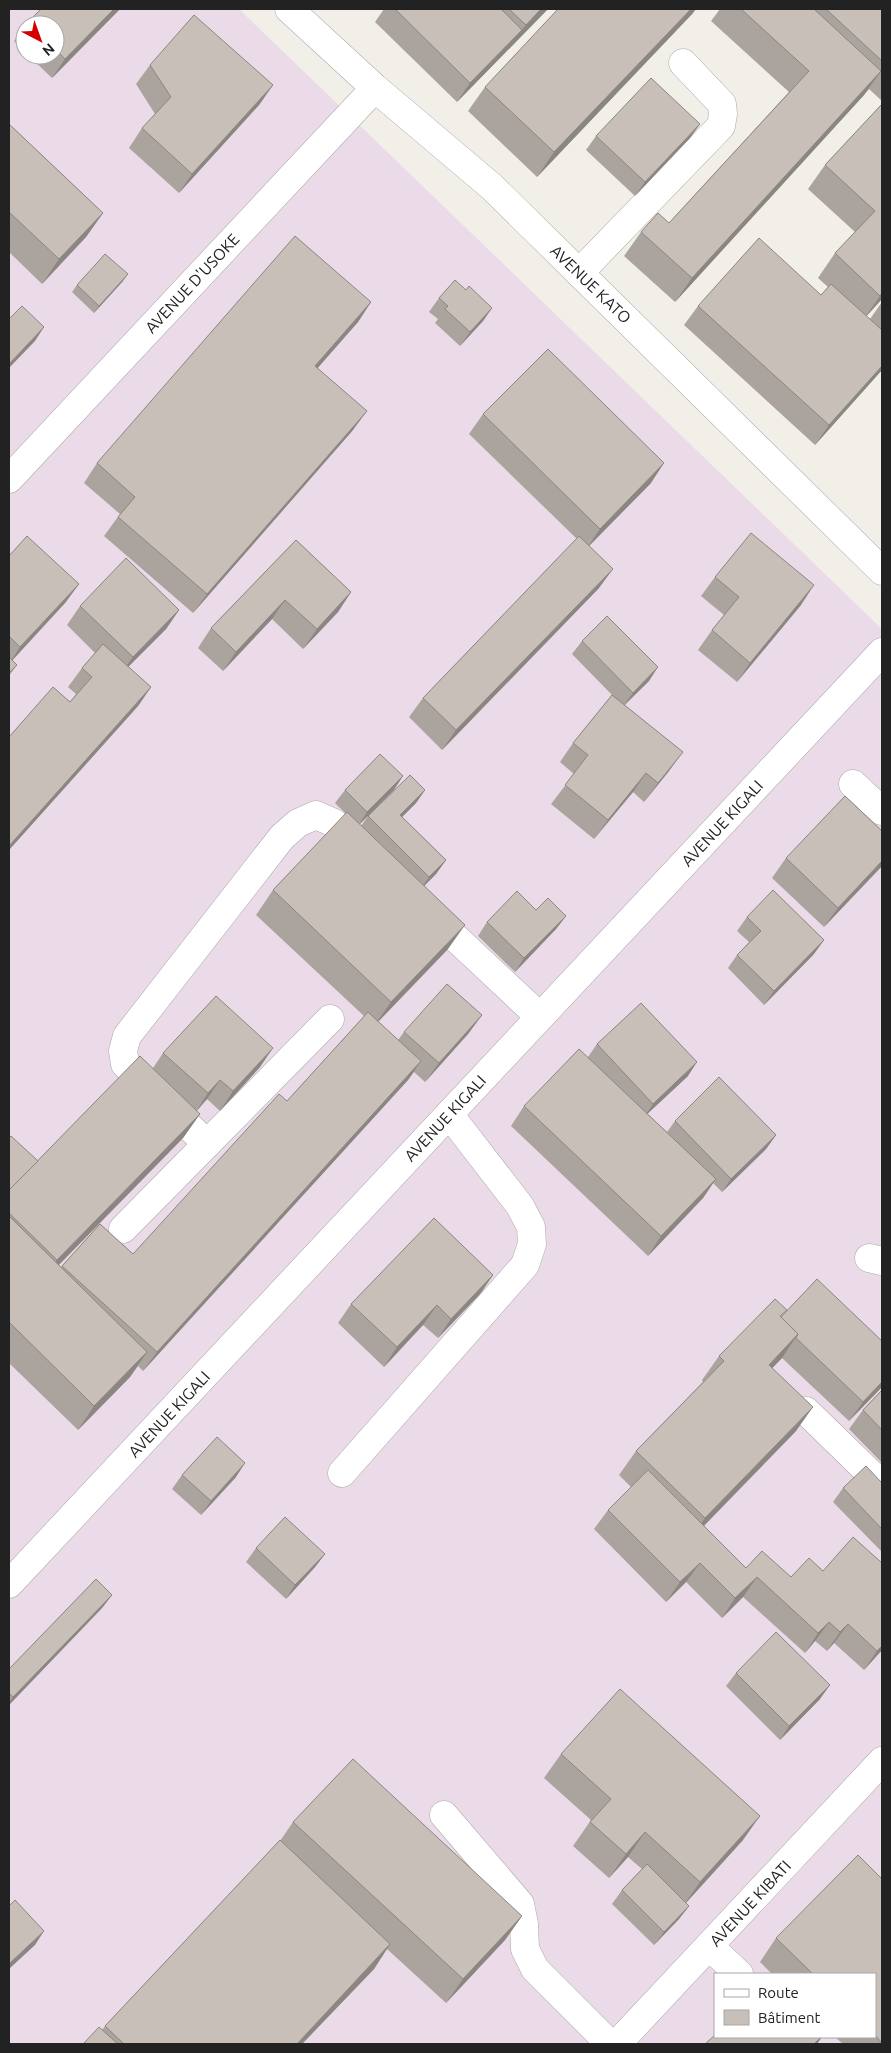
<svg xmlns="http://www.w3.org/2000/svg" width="891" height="2053" font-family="Ubuntu,sans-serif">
<rect width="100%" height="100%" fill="#f2efe9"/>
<!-- industrial -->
<path fill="#ebdbe8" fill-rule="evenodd" d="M9,9H239L882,629V2044H9ZM25,25H55V55H25ZM715,1974H875V2037H715Z"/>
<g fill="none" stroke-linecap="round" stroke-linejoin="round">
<defs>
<g id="minor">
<path d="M289,9L375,88L492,187L882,571"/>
<path d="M579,273L721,126L723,114L722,104L683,63"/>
<path d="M9,479L375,88"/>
<path d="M853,784L882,811"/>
<path d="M428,912L540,1017"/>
<path d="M207,1144L125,1064L123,1051L127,1036L282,837L298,823L316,815L334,823L363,850"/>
<path d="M123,1229L330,1019"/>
<path d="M869,1258L882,1261"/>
<path d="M806,1411L882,1485"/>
<path d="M342,1473L525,1265L532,1244L531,1227L520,1206L449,1114"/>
<path d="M9,1584L882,652"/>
<path d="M444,1815L520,1904L524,1924L525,1949L535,1969L610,2044"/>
<path d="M710,1947L739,1974"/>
<path d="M617,2044L882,1761"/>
</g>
</defs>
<!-- minor casing -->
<use href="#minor" stroke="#a9a9a9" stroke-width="29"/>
<!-- minor -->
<use href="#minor" stroke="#fff" stroke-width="28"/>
</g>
<!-- wall -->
<g fill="#aba49e">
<path d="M41,9H120L52,78L28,55H55V25H26Z"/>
<path d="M384,9H548L457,102L375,22Z"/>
<path d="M720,9H882V101L869,89L864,95L675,302L624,256L641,232L669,223L789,92L711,21Z"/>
<path d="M693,13L537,177L468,111L485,87Z"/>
<path d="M25,26V52L14,41Z"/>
<path d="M150,65L273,85L259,105L179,193L129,148L142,128L155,114L136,84Z"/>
<path d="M882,104V299L866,316L870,319L882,302V370L815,445L684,325L698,306L821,295L828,287L818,278L835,253L855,232L808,189L825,165Z"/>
<path d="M9,124L103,213L86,237L42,284L9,252Z"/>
<path d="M700,124L690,138L635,196L586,150L596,136Z"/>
<path d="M123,281L94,313L72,292L77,285Z"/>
<path d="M466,290L492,308L483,321L460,346L435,323L438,319L429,312L439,298Z"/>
<path d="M371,302L358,322L317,368L353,430L193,613L104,536L120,514L84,483L97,463Z"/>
<path d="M483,414L651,483L589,546L599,588L442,750L409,717L423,698L577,539L469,434Z"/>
<path d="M296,540L351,592L338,612L303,649L272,619L223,671L198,648L211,628Z"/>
<path d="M9,556L79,584L65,603L12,660L17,665L9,676Z"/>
<path d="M715,577L801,605L737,682L698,650L712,630L724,615L701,596Z"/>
<path d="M80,606L179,610L166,629L128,667L151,687L138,706L9,850V737L70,702L76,694L68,687L82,668L95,653L67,625Z"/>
<path d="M582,641L649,681L625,705L669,771L644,802L633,792L594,839L551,804L574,774L560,762L573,743L612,695L572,654Z"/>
<path d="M345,790H394L359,824L361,826L368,816L425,790L416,803L402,817L446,860L436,874L424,886L448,949L378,1022L398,1040L404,1032L482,1015L468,1034L425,1082L414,1072L408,1080L143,1371L138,1366L130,1377L78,1430L9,1363V1138L38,1161L153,1068L163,1053L260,1067L220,1111L207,1099L196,1111L200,1114L183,1138L59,1265L61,1267L100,1224L133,1254L287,1101L364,1016L256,915L273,890L346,814L335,803Z"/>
<path d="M882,831V866L824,927L772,878L786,858Z"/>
<path d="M536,910L566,916L556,929L515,972L478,936L487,922Z"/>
<path d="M747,917L814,954L764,1005L728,968L737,955L749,942L737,931Z"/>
<path d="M597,1044L688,1076L647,1114L667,1132L675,1121L776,1135L766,1149L722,1192L713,1183L703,1198L648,1256L511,1126L524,1106L588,1057Z"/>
<path d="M493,1275L480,1294L438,1338L423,1325L384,1367L338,1323L351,1304Z"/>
<path d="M784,1314L882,1341V1387L849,1421L782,1358L772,1368L796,1431L704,1526L746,1568L791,1577L882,1650L864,1670L834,1643L827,1651L815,1641L805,1653L743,1597L722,1618L686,1582L666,1602L594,1529L608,1510L631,1487L619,1475L636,1451L703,1382L702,1380L719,1356Z"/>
<path d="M882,1390V1463L849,1429L863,1410Z"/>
<path d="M182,1475L236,1477L201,1515L172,1489Z"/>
<path d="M882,1483V1552L833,1502L843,1488Z"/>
<path d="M256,1548L325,1554L315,1567L286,1599L246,1562Z"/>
<path d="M112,1595L102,1608L9,1705V1669Z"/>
<path d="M736,1673L820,1699L780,1740L726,1686Z"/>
<path d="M561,1754L743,1840L686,1903L689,1906L679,1919L654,1945L612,1904L622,1890L642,1869L628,1857L609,1878L573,1846L591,1820L544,1778Z"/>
<path d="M293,1822L522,1916L505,1940L446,2003L387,1949L374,1969L302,2044H83L102,2030L105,2026L280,1841Z"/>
<path d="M882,1879V2044H843L835,2037H875V1974H772L760,1962L776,1938Z"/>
</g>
<!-- shaded-wall -->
<g fill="#8b8681">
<path d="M114,9H120L52,78L65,59Z"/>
<path d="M541,9H548L457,102L470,83L522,30L526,25Z"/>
<path d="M691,9H696L693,13L537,177L554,152Z"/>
<path d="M881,71L864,95L675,302L692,278Z"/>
<path d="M273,85L259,105L179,193L192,174Z"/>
<path d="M700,124L690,138L635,196L645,182Z"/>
<path d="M103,213L86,237L42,284L59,259Z"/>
<path d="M128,274L123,281L94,313L99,306Z"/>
<path d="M882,293V299L863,320L880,296Z"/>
<path d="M371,302L358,322L302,386L315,366Z"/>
<path d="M492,308L483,321L460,346L470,332Z"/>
<path d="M44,327L35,341L9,368V364Z"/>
<path d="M882,366V370L815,445L829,425Z"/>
<path d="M367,411L353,430L193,613L207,594Z"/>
<path d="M664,463L651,483L587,548L600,529Z"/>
<path d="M613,569L599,588L442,750L456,730Z"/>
<path d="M79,584L65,603L9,664L20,647Z"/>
<path d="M814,585L801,605L737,682L750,663Z"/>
<path d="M351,592L338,612L303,649L317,629Z"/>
<path d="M285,600L272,619L223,671L236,652Z"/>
<path d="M179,610L166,629L119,676L133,657Z"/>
<path d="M658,667L649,681L623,706L633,693Z"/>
<path d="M151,687L138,706L9,850V846Z"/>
<path d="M683,752L669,771L644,802L658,783Z"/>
<path d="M646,773L633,792L594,839L608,820Z"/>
<path d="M403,776L394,790L358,826L367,812Z"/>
<path d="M425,790L416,803L391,828L400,815Z"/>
<path d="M446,860L436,874L420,890L429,877Z"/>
<path d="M882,861V866L824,927L838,908Z"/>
<path d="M566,916L556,929L515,972L524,958Z"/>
<path d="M465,925L448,949L374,1026L391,1002Z"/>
<path d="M824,940L814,954L764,1005L774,991Z"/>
<path d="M482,1015L468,1034L425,1082L439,1063Z"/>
<path d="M273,1048L260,1067L220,1111L233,1091Z"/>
<path d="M421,1061L408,1080L143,1371L157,1352Z"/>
<path d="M697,1062L688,1076L644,1117L653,1104Z"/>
<path d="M220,1080L207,1099L195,1113L208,1093Z"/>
<path d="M200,1114L183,1138L40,1284L57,1260Z"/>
<path d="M776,1135L766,1149L722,1192L731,1179Z"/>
<path d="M716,1179L703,1198L648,1256L661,1236Z"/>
<path d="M493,1275L480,1294L438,1338L451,1319Z"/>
<path d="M437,1305L423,1325L384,1367L397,1347Z"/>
<path d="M798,1334L782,1358L752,1389L769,1365Z"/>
<path d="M147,1352L130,1377L78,1430L94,1406Z"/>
<path d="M882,1382V1387L849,1421L863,1402Z"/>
<path d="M813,1407L796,1431L688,1542L705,1518Z"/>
<path d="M245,1463L236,1477L201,1515L211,1501Z"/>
<path d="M325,1554L315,1567L286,1599L295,1585Z"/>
<path d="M700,1563L686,1582L666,1602L680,1582Z"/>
<path d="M757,1577L743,1597L722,1618L735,1598Z"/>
<path d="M112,1595L102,1608L9,1705V1703L13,1697Z"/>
<path d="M829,1622L815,1641L805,1653L818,1633Z"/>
<path d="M848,1624L834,1643L827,1651L840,1632Z"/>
<path d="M882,1646V1650L864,1670L877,1651Z"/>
<path d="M830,1685L820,1699L780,1740L789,1726Z"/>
<path d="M760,1816L743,1840L683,1906L700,1882Z"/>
<path d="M645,1832L628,1857L609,1878L626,1854Z"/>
<path d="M689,1906L679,1919L654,1945L664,1932Z"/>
<path d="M522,1916L505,1940L446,2003L463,1979Z"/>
<path d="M44,1931L35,1945L9,1969V1964L10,1963Z"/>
<path d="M390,1944L374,1969L302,2044H297Z"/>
<path d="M821,2037H822L817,2044H814Z"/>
</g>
<!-- building -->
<g fill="#c7bfb8" stroke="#8b8681">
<path d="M41,9H114L65,59L55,49V25H31L28,22Z"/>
<path d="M395,9H501L522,30L470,83Z"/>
<path d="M509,9H541L526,25Z"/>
<path d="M558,9H691L554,152L485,87Z"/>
<path d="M741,9H814L881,71L692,278L641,232L658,213L669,223L809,71Z"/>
<path d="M826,9H882V61Z"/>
<path d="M194,15L273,85L192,174L142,128L171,97L150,65Z"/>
<path d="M651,78L700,124L645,182L596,136Z"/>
<path d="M882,104V293L880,296L835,253L875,211L825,165Z"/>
<path d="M9,124L103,213L59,259L9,212Z"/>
<path d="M295,236L371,302L315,366L367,411L207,594L118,517L135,497L97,463Z"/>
<path d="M759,238L821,295L831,284L882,330V366L829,425L698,306Z"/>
<path d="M105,254L128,274L99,306L77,285Z"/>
<path d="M455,280L466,290L469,286L492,308L470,332L445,309L448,306L439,298Z"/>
<path d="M22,306L44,327L9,364V318V319Z"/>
<path d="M548,349L664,463L600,529L483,414Z"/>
<path d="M751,533L814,585L750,663L712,630L739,597L715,577Z"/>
<path d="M27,536L79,584L20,647L9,636V556Z"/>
<path d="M579,536L613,569L456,730L423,698Z"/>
<path d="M296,540L351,592L317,629L285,600L236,652L211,628Z"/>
<path d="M126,558L179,610L133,657L80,606Z"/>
<path d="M607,616L658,667L633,693L582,641Z"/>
<path d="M103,644L151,687L9,846V737L53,687L70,702L92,677L82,668Z"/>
<path d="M9,657L17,665L9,673Z"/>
<path d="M612,695L683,752L658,783L646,773L608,820L565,785L588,755L573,743Z"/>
<path d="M380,754L403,776L367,812L345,790Z"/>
<path d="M410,775L425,790L400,815L446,860L429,877L368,816Z"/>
<path d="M845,796L882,831V861L838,908L786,858Z"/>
<path d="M347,812L465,925L391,1002L273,890Z"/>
<path d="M773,890L824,940L774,991L737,955L761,931L747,917Z"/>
<path d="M517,891L536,910L548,898L566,916L524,958L487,922Z"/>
<path d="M447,984L482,1015L439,1063L404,1032Z"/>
<path d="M216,996L273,1048L233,1091L220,1080L208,1093L163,1053Z"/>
<path d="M641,1003L697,1062L653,1104L597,1044Z"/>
<path d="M368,1012L421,1061L157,1352L62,1266L100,1224L133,1254L279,1094L287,1101Z"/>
<path d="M579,1049L716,1179L661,1236L524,1106Z"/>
<path d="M140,1056L200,1114L57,1260L9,1213V1190Z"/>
<path d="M719,1077L776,1135L731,1179L675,1121Z"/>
<path d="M11,1136L38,1161L9,1190V1138Z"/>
<path d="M9,1216L147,1352L94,1406L9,1322Z"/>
<path d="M434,1218L493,1275L451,1319L437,1305L397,1347L351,1304Z"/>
<path d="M817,1279L882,1341V1382L863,1402L796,1338L798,1334L781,1317Z"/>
<path d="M775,1299L787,1310L780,1316L798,1334L769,1365L813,1407L705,1518L636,1451L724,1361L719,1356Z"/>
<path d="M882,1390V1430L863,1410Z"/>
<path d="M217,1437L245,1463L211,1501L182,1475Z"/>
<path d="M866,1466L882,1483V1529L843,1488Z"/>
<path d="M648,1470L746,1568L762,1551L791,1577L809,1558L823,1571L853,1537L882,1563V1646L877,1651L848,1624L840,1632L829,1622L818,1633L757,1577L735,1598L700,1563L680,1582L608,1510Z"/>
<path d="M285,1517L325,1554L295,1585L256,1548Z"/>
<path d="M96,1579L112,1595L13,1697L9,1693V1669Z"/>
<path d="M776,1632L830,1685L789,1726L736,1673Z"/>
<path d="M620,1689L760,1816L700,1882L645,1832L626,1854L590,1822L611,1799L561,1754Z"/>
<path d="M353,1759L522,1916L463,1979L293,1822Z"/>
<path d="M280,1840L390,1944L297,2044H124L105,2026Z"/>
<path d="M858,1855L882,1879V2043L875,2035V1974H813L776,1938Z"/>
<path d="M647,1864L689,1906L664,1932L622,1890Z"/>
<path d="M15,1900L44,1931L10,1963L9,1962V1906Z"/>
<path d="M99,2027L118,2044H83Z"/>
<path d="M715,2035V2037H821L814,2044H705Z"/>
</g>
<g text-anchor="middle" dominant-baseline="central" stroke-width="4" stroke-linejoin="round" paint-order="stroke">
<!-- street labels -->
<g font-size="16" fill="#222" stroke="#fff">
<text transform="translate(192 283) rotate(-47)">AVENUE D'USOKE</text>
<text transform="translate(591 284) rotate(44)">AVENUE KATO</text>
<text transform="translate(722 823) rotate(-47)">AVENUE KIGALI</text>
<text transform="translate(445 1118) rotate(-47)">AVENUE KIGALI</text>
<text transform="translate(169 1414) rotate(-47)">AVENUE KIGALI</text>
<text transform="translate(750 1903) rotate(-47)">AVENUE KIBATI</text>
</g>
</g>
<!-- border -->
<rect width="891" height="2053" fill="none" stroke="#222222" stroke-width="20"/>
<!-- legend -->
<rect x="714" y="1973" width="162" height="65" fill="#ffffff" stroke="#a7a7a7"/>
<rect x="724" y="1989" width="25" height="8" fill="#ffffff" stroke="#a7a7a7"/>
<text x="758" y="1998" font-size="15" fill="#222222">Route</text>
<rect x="724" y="2010" width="25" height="15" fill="#c7bfb8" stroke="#a7a7a7"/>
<text x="758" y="2023" font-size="15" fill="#222222">Bâtiment</text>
<!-- north arrow -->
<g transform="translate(40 40) rotate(139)"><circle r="24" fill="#ffffff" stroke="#a7a7a7"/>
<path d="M0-4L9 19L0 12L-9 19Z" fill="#d40000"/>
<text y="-8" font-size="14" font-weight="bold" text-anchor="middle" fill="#222222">N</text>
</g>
</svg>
